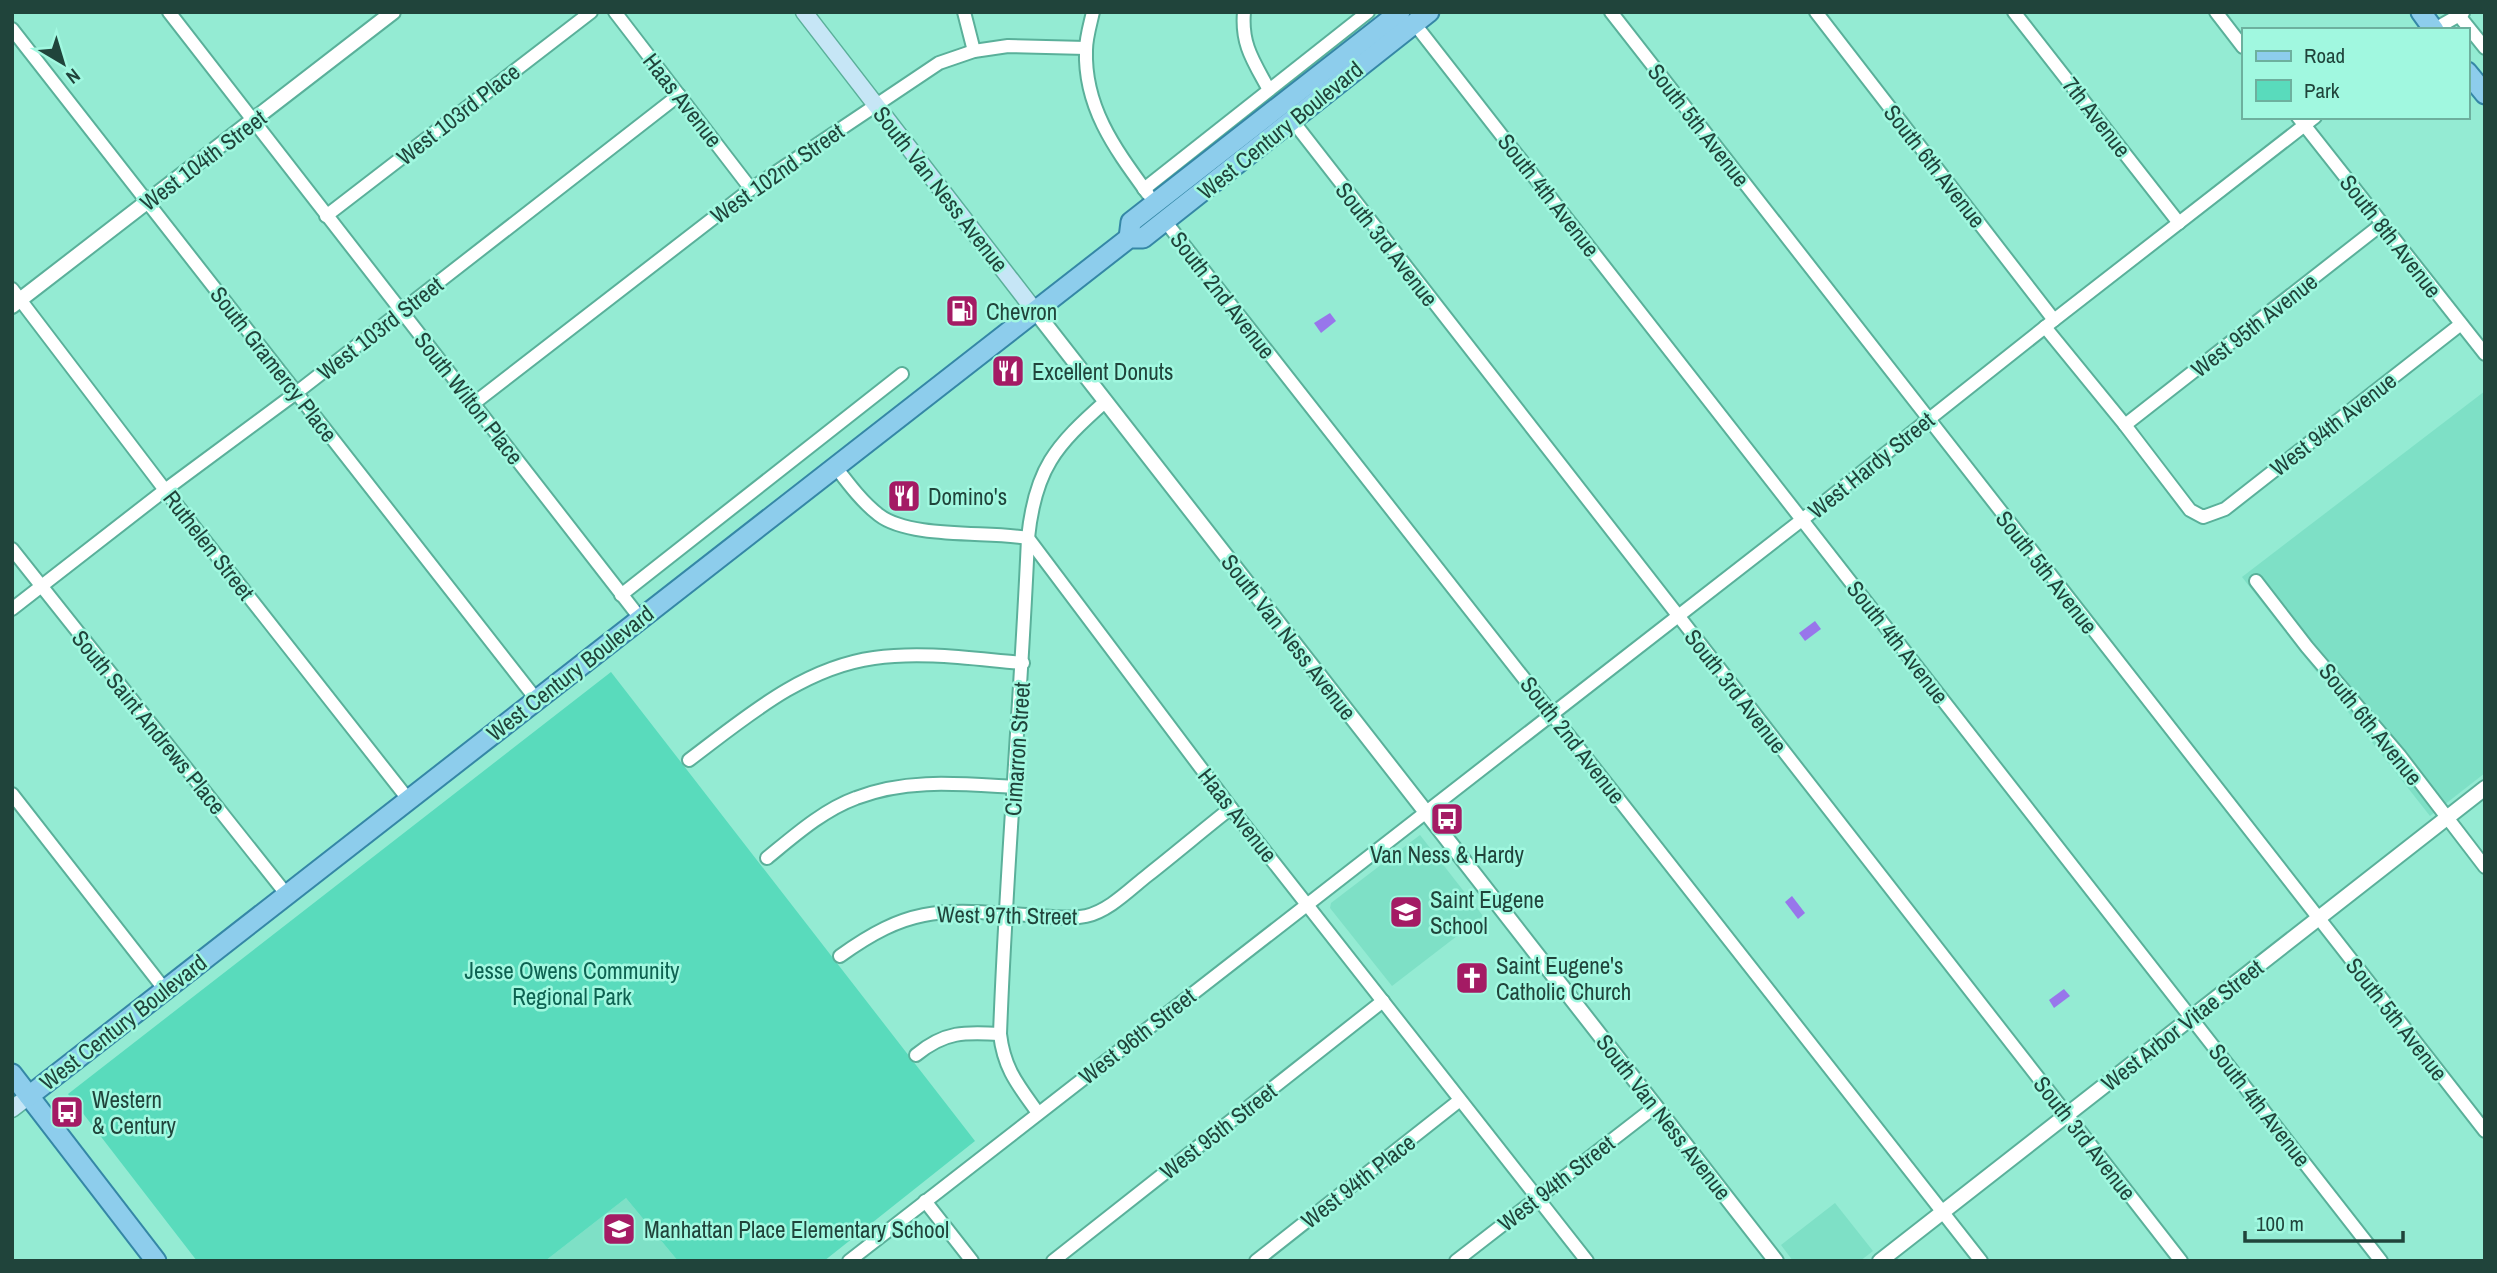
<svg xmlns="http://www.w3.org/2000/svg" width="2497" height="1273" font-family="'Archivo Narrow',sans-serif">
<rect width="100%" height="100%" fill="#94ebd3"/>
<!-- built -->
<g fill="#7ee0c6">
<path d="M2485,391V773L2430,816L2242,577Z"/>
<path d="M1420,835L1483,916L1392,986L1330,908L1331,903Z"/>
<path d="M626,1198L678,1261H545Z"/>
<path d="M1835,1203L1873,1251L1860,1261H1793L1781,1245Z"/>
</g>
<!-- green -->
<path fill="#59dbbc" d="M611,672L975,1141L824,1261H678L626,1198L545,1261H197L68,1094Z"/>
<!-- water -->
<g fill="#9876eb">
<path d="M1330,313L1336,321L1321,333L1314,323Z"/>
<path d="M1815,621L1821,629L1805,641L1799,633Z"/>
<path d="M1792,896L1805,913L1798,919L1785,902Z"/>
<path d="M2064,989L2070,996L2054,1008L2049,1000Z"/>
</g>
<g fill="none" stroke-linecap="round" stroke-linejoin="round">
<defs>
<g id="minor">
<path d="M169,12L640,618"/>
<path d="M615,12L751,189"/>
<path d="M964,12L974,51"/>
<path d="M1093,12C1090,25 1086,38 1086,50C1084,108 1116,150 1148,194"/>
<path d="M1244,12C1241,45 1254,62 1269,90"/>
<path d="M1611,12L2485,1131"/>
<path d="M1816,12L2054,320"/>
<path d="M2014,12L2179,223"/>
<path d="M2216,12L2243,47"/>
<path d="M2456,12L2485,48"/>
<path d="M1414,23L2381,1261"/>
<path d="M12,29L536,699"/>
<path d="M2433,30L2463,13"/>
<path d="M2298,117L2485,354"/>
<path d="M1292,120L2181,1261"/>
<path d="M1144,189L1368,12"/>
<path d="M326,216L591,12"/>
<path d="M1165,221L1981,1261"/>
<path d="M12,289L165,490L408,799"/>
<path d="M2045,327L2125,425L2190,510L2203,517L2225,509L2461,324"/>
<path d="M473,404L751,189L939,63L974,51L1008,46L1086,48"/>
<path d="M2125,425L2382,224"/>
<path d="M835,466C848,483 862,502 879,515C910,539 989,531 1028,538L1231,808L1587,1261"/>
<path d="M12,549L287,895"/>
<path d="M2256,581L2307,647L2400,756L2485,867"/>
<path d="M621,595L902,374"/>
<path d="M12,609L165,490L296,393L679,95"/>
<path d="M689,760C745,718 802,668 874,658C923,651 974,659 1023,663"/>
<path d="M12,794L165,990"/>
<path d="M767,858C794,836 823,810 856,798C907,778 961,784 1015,787"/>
<path d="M840,956C912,904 943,910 1027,915C1046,916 1067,920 1086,916C1109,911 1130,889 1148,875C1176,853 1203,830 1231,808"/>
<path d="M916,1055C945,1031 965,1032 1000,1034"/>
<path d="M1038,1113C1018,1085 1004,1069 1000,1034C1006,868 1021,703 1028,538C1035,469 1055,446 1106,401"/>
<path d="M925,1201L972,1261"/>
<path d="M849,1261L1803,519L2054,320L2315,117"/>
<path d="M1053,1261L1383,1001"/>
<path d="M1256,1261L1460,1100"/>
<path d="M1456,1261L1656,1106"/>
</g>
<g id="tertiary">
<path d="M12,306L393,12"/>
<path d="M1035,311L1776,1261"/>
<path d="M1880,1261L2485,788"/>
</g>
<g id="secondary">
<path d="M804,12L1035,311"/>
<path d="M12,1109L29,1096"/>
</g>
<g id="primary">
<path d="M2421,12L2434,30"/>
<path d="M2467,72L2485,94"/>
<path d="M1129,238L1131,222L1400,12"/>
<path d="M12,1074L156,1261"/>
<path d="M29,1096L1129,238H1143L1429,12"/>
</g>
</defs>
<!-- minor casing -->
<use href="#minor" stroke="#5ab09a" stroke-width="16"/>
<!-- tertiary casing -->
<use href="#tertiary" stroke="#5ab09a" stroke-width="18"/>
<!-- secondary casing -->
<use href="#secondary" stroke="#5ab09a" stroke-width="19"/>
<!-- primary casing -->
<use href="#primary" stroke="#3587a6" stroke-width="23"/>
<!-- minor -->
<use href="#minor" stroke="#fff" stroke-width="12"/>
<!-- tertiary -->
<use href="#tertiary" stroke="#fff" stroke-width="14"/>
<!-- secondary -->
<use href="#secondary" stroke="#c6e6f6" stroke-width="16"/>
<!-- primary -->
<use href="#primary" stroke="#8dcdec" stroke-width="19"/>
</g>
<!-- icons -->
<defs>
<symbol id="fuel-square" viewBox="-11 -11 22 22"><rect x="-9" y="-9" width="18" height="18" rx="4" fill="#a41b64" stroke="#a1f8e0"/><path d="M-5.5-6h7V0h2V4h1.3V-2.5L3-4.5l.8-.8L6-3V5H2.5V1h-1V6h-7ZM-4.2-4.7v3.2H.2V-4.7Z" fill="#fff"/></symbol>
<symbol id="restaurant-square" viewBox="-11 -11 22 22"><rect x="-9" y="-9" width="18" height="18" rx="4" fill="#a41b64" stroke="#a1f8e0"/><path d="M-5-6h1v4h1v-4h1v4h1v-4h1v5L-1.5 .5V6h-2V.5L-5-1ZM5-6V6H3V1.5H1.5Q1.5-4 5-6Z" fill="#fff"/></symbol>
<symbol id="bus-square" viewBox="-11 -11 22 22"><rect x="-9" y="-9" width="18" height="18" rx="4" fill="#a41b64" stroke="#a1f8e0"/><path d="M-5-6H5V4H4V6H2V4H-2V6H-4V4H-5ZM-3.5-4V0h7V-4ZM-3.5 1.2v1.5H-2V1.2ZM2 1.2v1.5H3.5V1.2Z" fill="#fff"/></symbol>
<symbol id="school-square" viewBox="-11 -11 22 22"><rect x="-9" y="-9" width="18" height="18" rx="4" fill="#a41b64" stroke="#a1f8e0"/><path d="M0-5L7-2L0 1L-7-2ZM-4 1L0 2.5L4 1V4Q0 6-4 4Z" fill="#fff"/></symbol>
<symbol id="church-square" viewBox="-11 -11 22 22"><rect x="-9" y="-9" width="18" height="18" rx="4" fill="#a41b64" stroke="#a1f8e0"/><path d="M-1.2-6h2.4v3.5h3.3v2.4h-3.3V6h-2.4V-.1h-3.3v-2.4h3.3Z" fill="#fff"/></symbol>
</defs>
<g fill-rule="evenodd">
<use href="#fuel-square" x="943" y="292" width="38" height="38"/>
<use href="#restaurant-square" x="989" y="352" width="38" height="38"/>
<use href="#restaurant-square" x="885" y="477" width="38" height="38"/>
<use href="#bus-square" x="1428" y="800" width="38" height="38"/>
<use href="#school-square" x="1387" y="893" width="38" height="38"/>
<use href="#church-square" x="1453" y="959" width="38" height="38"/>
<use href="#bus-square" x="48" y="1093" width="38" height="38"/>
<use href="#school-square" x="600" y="1210" width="38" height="38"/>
</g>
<g text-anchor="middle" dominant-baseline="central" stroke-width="5" stroke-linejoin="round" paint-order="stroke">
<!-- street labels -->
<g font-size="23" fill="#20443b" stroke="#a1f8e0">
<text transform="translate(683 100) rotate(52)">Haas Avenue</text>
<text transform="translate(458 114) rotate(-38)">West 103rd Place</text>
<text transform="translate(2097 117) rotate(52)">7th Avenue</text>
<text transform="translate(1699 125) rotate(52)">South 5th Avenue</text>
<text transform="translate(1280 130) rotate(-39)">West Century Boulevard</text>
<text transform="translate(203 160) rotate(-37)">West 104th Street</text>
<text transform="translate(1935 166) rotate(52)">South 6th Avenue</text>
<text transform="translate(777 173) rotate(-35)">West 102nd Street</text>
<text transform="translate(941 189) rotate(52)">South Van Ness Avenue</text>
<text transform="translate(1549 195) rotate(52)">South 4th Avenue</text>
<text transform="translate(2391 236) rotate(52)">South 8th Avenue</text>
<text transform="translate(1387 244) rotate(52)">South 3rd Avenue</text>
<text transform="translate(1223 295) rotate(52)">South 2nd Avenue</text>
<text transform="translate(2254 325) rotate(-38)">West 95th Avenue</text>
<text transform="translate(380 328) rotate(-38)">West 103rd Street</text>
<text transform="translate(274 364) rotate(52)">South Gramercy Place</text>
<text transform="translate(469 398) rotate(52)">South Wilton Place</text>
<text transform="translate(2333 424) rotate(-38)">West 94th Avenue</text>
<text transform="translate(1871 465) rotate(-39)">West Hardy Street</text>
<text transform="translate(209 545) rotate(52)">Ruthelen Street</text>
<text transform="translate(2047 572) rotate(52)">South 5th Avenue</text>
<text transform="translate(1289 637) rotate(52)">South Van Ness Avenue</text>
<text transform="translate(1898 642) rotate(52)">South 4th Avenue</text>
<text transform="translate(570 673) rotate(-38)">West Century Boulevard</text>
<text transform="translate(1736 691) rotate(52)">South 3rd Avenue</text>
<text transform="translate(149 722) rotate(51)">South Saint Andrews Place</text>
<text transform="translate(2371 724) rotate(51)">South 6th Avenue</text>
<text transform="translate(1573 740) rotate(52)">South 2nd Avenue</text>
<text transform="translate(1017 749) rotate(-86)">Cimarron Street</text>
<text transform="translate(1238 815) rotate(52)">Haas Avenue</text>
<text transform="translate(1007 915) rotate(1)">West 97th Street</text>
<text transform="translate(2397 1019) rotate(52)">South 5th Avenue</text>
<text transform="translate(123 1022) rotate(-38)">West Century Boulevard</text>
<text transform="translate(2182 1025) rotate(-38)">West Arbor Vitae Street</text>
<text transform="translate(1137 1036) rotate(-38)">West 96th Street</text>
<text transform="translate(2260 1105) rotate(52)">South 4th Avenue</text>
<text transform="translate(1664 1117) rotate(52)">South Van Ness Avenue</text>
<text transform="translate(1218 1131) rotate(-38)">West 95th Street</text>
<text transform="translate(2085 1138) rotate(52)">South 3rd Avenue</text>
<text transform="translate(1358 1181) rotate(-38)">West 94th Place</text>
<text transform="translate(1556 1183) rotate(-38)">West 94th Street</text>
</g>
<!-- poi labels -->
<g font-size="23" fill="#20443b" stroke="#a1f8e0" text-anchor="start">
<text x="986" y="311">Chevron</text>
<text x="1032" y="371">Excellent Donuts</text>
<text x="928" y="496">Domino's</text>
<text x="1447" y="854" text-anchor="middle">Van Ness &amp; Hardy</text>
<text x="1430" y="899">Saint Eugene<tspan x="1430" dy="26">School</tspan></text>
<text x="1496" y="965">Saint Eugene's<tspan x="1496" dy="26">Catholic Church</tspan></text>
<text x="92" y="1099">Western<tspan x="92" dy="26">&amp; Century</tspan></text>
<text x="644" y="1229">Manhattan Place Elementary School</text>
</g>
<!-- park labels -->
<g font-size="23" fill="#0d6251" stroke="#a1f8e0">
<text x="572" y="970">Jesse Owens Community<tspan x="572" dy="26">Regional Park</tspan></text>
</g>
</g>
<!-- border -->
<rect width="2497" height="1273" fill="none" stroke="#20443b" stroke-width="28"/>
<!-- legend -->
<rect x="2242" y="28" width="228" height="91" fill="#a1f8e0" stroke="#6db09e" stroke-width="2"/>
<rect x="2256" y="51" width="35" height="10" fill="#8dcdec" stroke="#6db09e" stroke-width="2"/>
<text x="2304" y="63" font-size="21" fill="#20443b">Road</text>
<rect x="2256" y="80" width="35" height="21" fill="#59dbbc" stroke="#6db09e" stroke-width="2"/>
<text x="2304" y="98" font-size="21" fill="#20443b">Park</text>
<!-- north arrow -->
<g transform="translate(63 63) rotate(142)" stroke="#a1f8e0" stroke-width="5" paint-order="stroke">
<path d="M0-5L12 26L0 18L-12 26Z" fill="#20443b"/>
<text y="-10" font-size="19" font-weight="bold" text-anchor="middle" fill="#20443b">N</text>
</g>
<!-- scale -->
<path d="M2245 1231v10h158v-10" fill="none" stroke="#20443b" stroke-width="3.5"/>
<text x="2256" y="1231" font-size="21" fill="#20443b" stroke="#a1f8e0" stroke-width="5" paint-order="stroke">100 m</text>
</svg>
